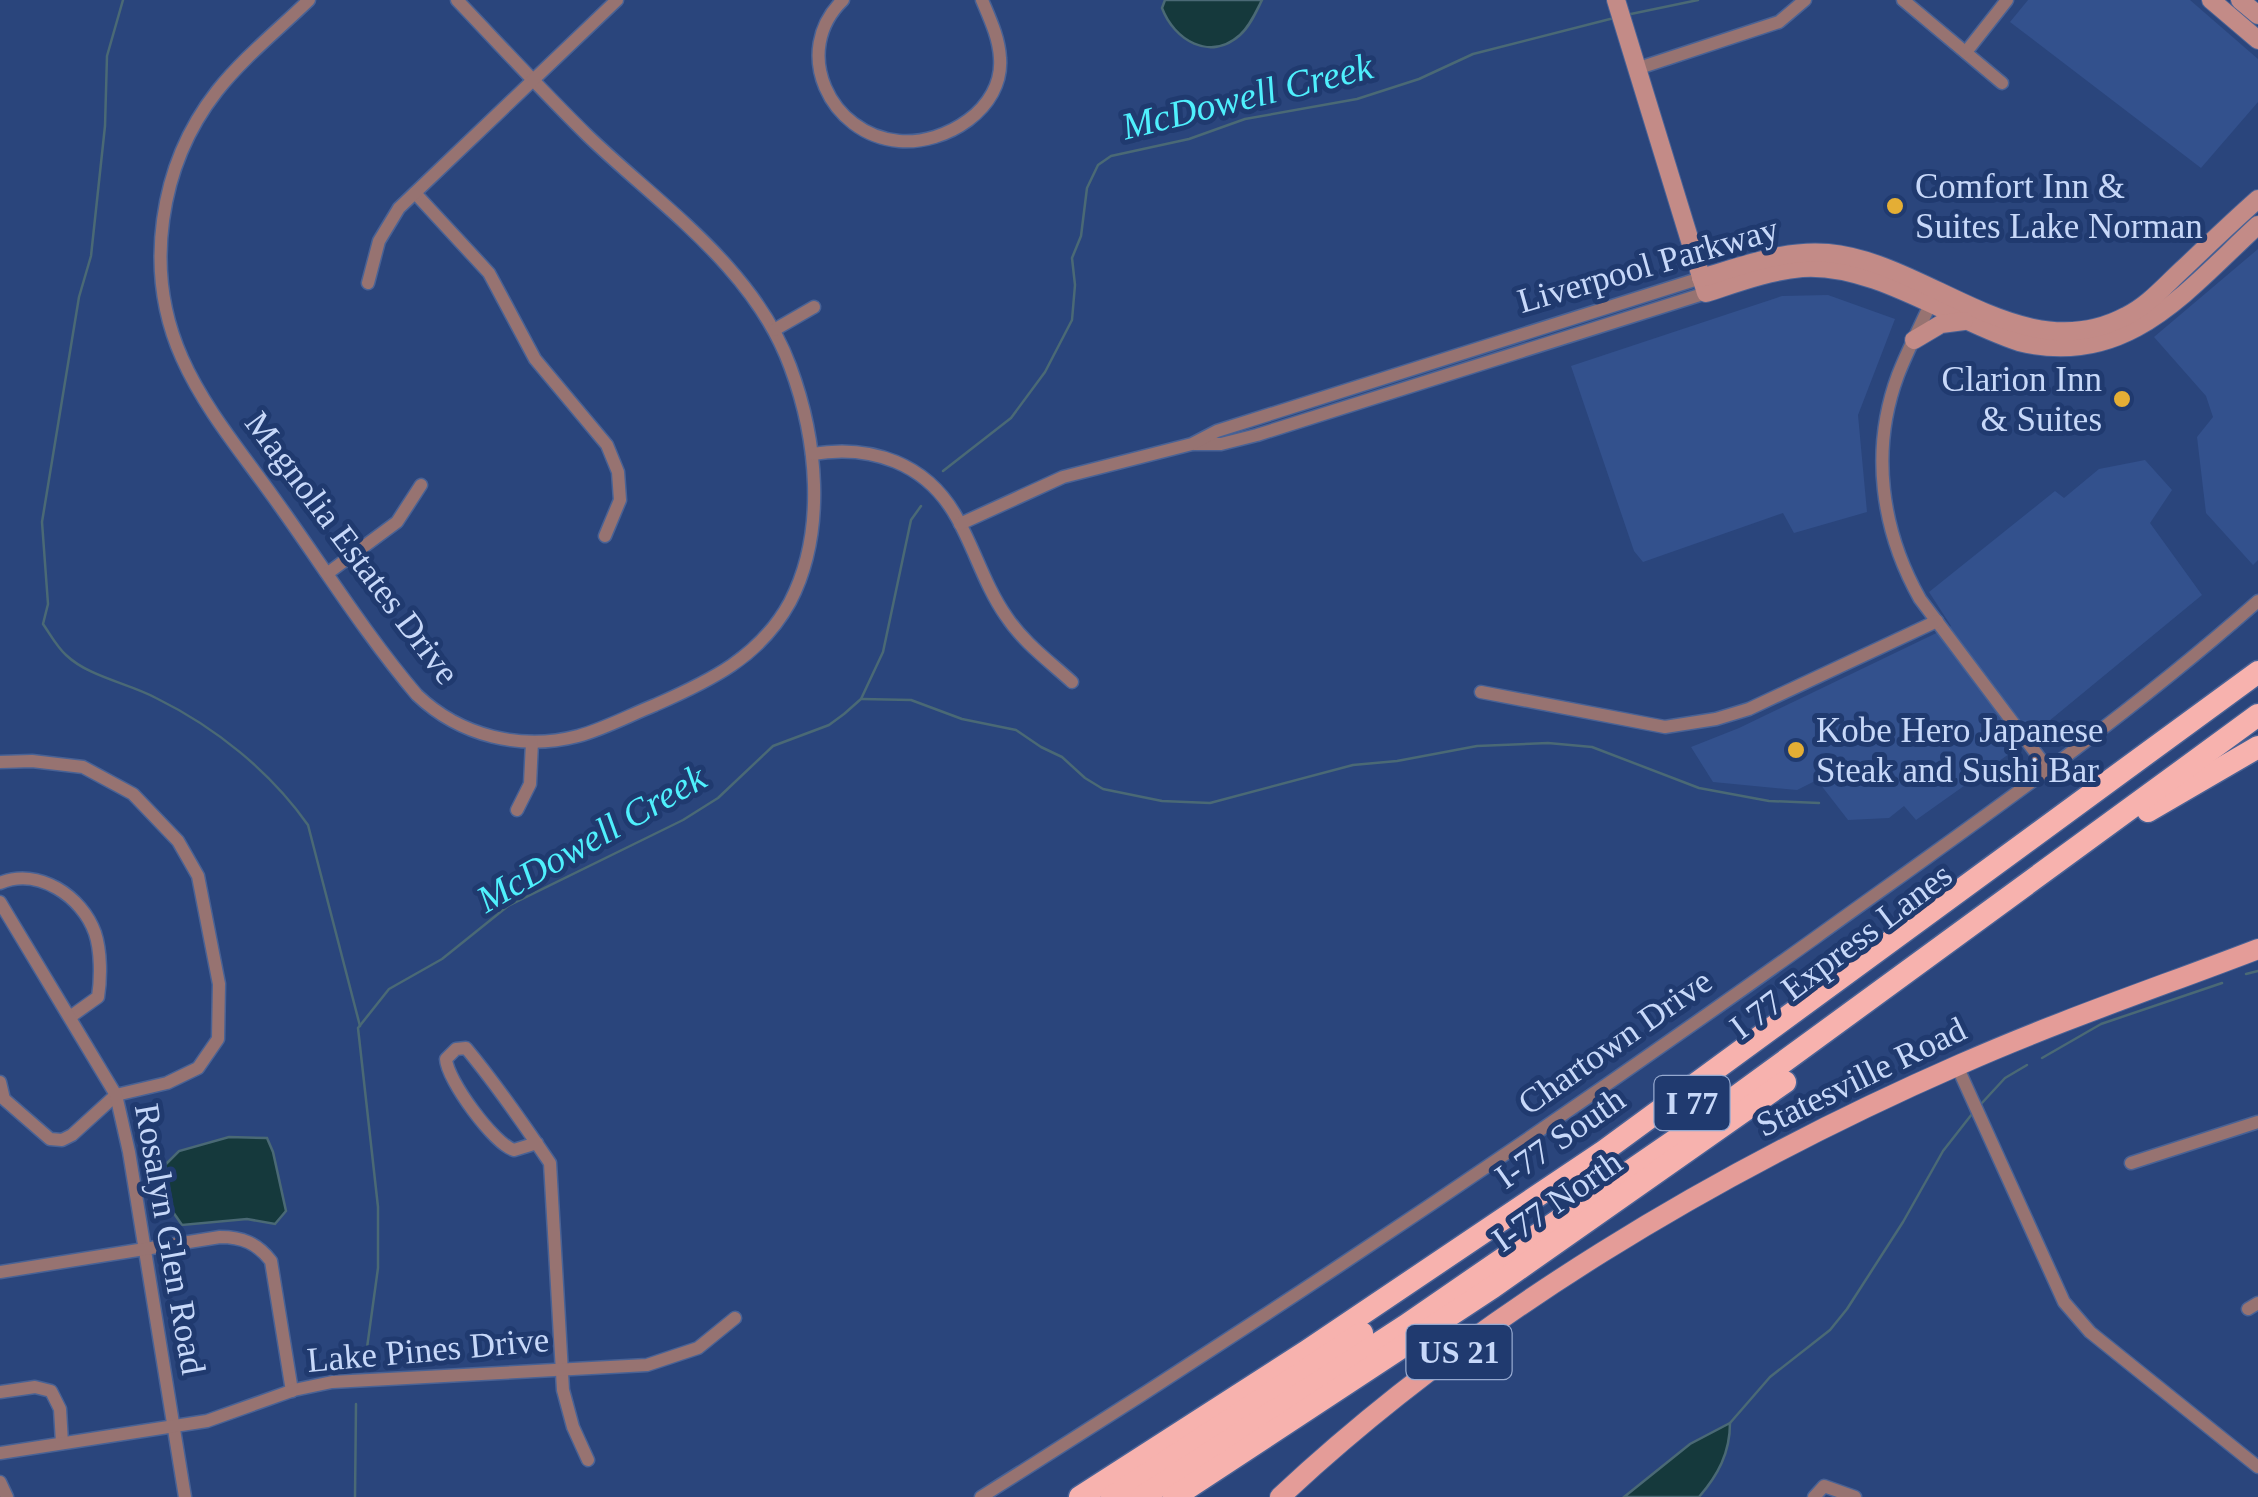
<svg xmlns="http://www.w3.org/2000/svg" width="2258" height="1497" font-family="'Times New Roman',serif">
<rect width="100%" height="100%" fill="#2a457c"/>
<!-- built -->
<g fill="#33518d">
<path d="M2028,0H2190L2258,59V102L2201,168L2010,22Z"/>
<path d="M2258,249V560L2253,565L2206,513L2197,437L2213,417L2206,396L2154,337Z"/>
<path d="M1828,295L1895,319L1858,415L1867,512L1794,533L1783,513L1643,562L1634,551L1571,366L1782,296Z"/>
<path d="M2145,460L2172,490L2150,523L2202,595L2009,754L1916,820L1904,806L1889,818L1848,820L1817,780L1797,790L1713,782L1691,747L1739,728L1951,626L1929,592L2055,491L2064,498L2099,469Z"/>
</g>
<!-- water -->
<g fill="#15393c" stroke="#4a6975" stroke-width="2.5">
<path d="M1165,0H1262C1256,12 1250,26 1240,35C1210,62 1174,40 1162,8Z"/>
<path d="M229,1137L267,1138L273,1152L286,1211L275,1224L247,1219L182,1225L173,1212L165,1165L179,1151Z"/>
<path d="M1730,1423C1730,1453 1718,1475 1699,1497H1624L1690,1444Z"/>
</g>
<g fill="none" stroke-linecap="round" stroke-linejoin="round">
<!-- stream -->
<g stroke="#4a6975" stroke-width="2.5">
<path d="M123,0L107,56L105,126L91,256L79,297L42,522L48,604L43,624C50,634 57,647 66,655C89,677 128,683 156,698C215,727 270,771 308,825L360,1026"/>
<path d="M1626,15L1698,0"/>
<path d="M943,471L1011,418L1045,372L1072,320L1075,285L1072,258L1081,236L1087,188L1098,165L1111,156L1189,139L1245,119L1357,99L1419,79L1473,54L1614,18"/>
<path d="M862,699L911,700L962,719L1016,730L1041,747L1062,757L1085,778L1103,789L1162,801L1210,803L1353,765L1397,761L1477,746L1548,743L1592,747L1699,788L1769,801L1819,803"/>
<path d="M2246,974L2258,971"/>
<path d="M2042,1058L2101,1024L2222,983"/>
<path d="M1981,1104L2005,1078L2027,1065"/>
<path d="M366,1355L378,1268V1207L358,1028L389,989L442,959L508,906L683,820L718,798L773,746L829,725L844,714L861,699L883,652L911,520L921,506"/>
<path d="M1730,1423L1770,1377L1830,1330L1847,1309L1903,1222L1943,1151L1972,1114"/>
<path d="M355,1497L356,1404"/>
</g>
<defs>
<g id="street">
<path d="M309,0C278,30 243,58 217,91C159,165 143,271 182,358C204,408 242,453 274,498C321,563 365,634 417,695C460,736 521,751 578,736C604,729 630,715 655,705C710,681 760,657 790,602C827,531 817,438 790,366C754,268 661,206 588,136C543,92 500,45 457,0"/>
<path d="M843,0C790,51 830,135 899,141C945,145 1004,109 1000,58C999,38 990,19 982,0"/>
<path d="M1903,0L2002,83"/>
<path d="M1966,52L2007,0"/>
<path d="M1636,69L1779,22L1805,0"/>
<path d="M415,193L489,273L535,359L607,445L618,472L620,500L605,536"/>
<path d="M368,283L379,241L399,208L617,0"/>
<path d="M1933,298C1922,323 1908,349 1898,375C1870,450 1881,530 1920,599L2048,769"/>
<path d="M774,330L814,307"/>
<path d="M1194,444H1221L1257,435L1706,293"/>
<path d="M812,454C871,444 927,463 957,518C975,550 985,586 1006,616C1023,642 1049,661 1072,682"/>
<path d="M960,524L1063,477L1192,444L1217,431L1701,278"/>
<path d="M328,573L397,522L421,485"/>
<path d="M1481,692L1665,727L1716,719L1749,709L1937,621"/>
<path d="M0,762L32,761L83,767L133,794L178,841L198,876L219,984L218,1039L198,1068L167,1083L116,1095L72,1135L62,1140L50,1139L4,1099L0,1082"/>
<path d="M517,810L530,784L532,742"/>
<path d="M0,883C38,867 82,896 95,933C101,951 101,978 98,997L70,1017"/>
<path d="M0,902L116,1095L129,1152L185,1497"/>
<path d="M1957,1066L2064,1302L2090,1332L2258,1467"/>
<path d="M537,1143L514,1150C494,1144 447,1080 446,1059L456,1049L466,1048C496,1084 523,1123 550,1163L563,1390L573,1427L588,1460"/>
<path d="M2131,1163L2258,1122"/>
<path d="M0,1272L220,1237C242,1237 257,1243 271,1261L292,1391"/>
<path d="M2248,1309L2258,1303"/>
<path d="M0,1392L35,1387L51,1391L60,1409L62,1443"/>
<path d="M0,1453L207,1421L294,1390L332,1382L647,1365L698,1348L735,1318"/>
<path d="M0,1482L7,1497"/>
<path d="M981,1497C1265,1319 1542,1133 1815,938C1965,830 2119,724 2258,601"/>
<path d="M1814,1497L1824,1486L1855,1497"/>
</g>
<g id="secondary">
<path d="M1616,0L1706,293C1737,283 1769,271 1802,268C1874,263 1951,320 2019,342C2127,369 2187,290 2258,225"/>
<path d="M2211,0L2258,40"/>
<path d="M2240,0L2258,15"/>
<path d="M1701,278C1742,266 1785,249 1828,253C1928,262 2023,371 2126,316C2149,305 2166,284 2185,267C2209,244 2233,221 2258,199"/>
<path d="M1914,340L1941,324L1964,321"/>
</g>
<path id="primary" d="M1280,1497C1474,1315 1719,1170 1961,1064C2058,1021 2159,987 2258,949"/>
<g id="highway">
<path d="M2148,811L2258,747"/>
<path d="M1080,1497L1307,1351L1604,1151L2258,672"/>
<path d="M1112,1497L1362,1333"/>
<path d="M1142,1497L1405,1326L1700,1123L2258,715"/>
<path d="M1174,1497L1493,1287L1785,1082"/>
</g>
</defs>
<!-- street casing -->
<use href="#street" stroke="#496295" stroke-width="15"/>
<!-- secondary casing -->
<use href="#secondary" stroke="#496295" stroke-width="20"/>
<!-- primary casing -->
<use href="#primary" stroke="#496295" stroke-width="22"/>
<!-- highway casing -->
<use href="#highway" stroke="#496295" stroke-width="25"/>
<!-- street -->
<use href="#street" stroke="#977371" stroke-width="12"/>
<!-- secondary -->
<use href="#secondary" stroke="#c38b87" stroke-width="18"/>
<!-- primary -->
<use href="#primary" stroke="#e49c98" stroke-width="20"/>
<!-- highway -->
<use href="#highway" stroke="#f7b2ae" stroke-width="22"/>
</g>
<!-- markers -->
<g fill="#e4ae35" stroke="#203a6f" stroke-width="4">
<circle cx="1895" cy="206" r="10"/>
<circle cx="2122" cy="399" r="10"/>
<circle cx="1796" cy="750" r="10"/>
</g>
<g text-anchor="middle" dominant-baseline="central" stroke-width="10" stroke-linejoin="round" paint-order="stroke">
<!-- shield labels -->
<g fill="#203a6f" stroke="#95a9d0" stroke-width="2.5">
<rect x="1654.5" y="1076" width="75" height="54" rx="8"/>
<rect x="1406.5" y="1325" width="105" height="54" rx="8"/>
</g>
<g font-size="32" font-weight="bold" fill="#c7d8f9">
<text x="1692" y="1103">I 77</text>
<text x="1459" y="1352">US 21</text>
</g>
<!-- poi labels -->
<g font-size="35" fill="#c7d8f9" stroke="#203a6f" text-anchor="start">
<text x="1915" y="186">Comfort Inn &amp;<tspan x="1915" dy="40">Suites Lake Norman</tspan></text>
<text x="2102" y="379" text-anchor="end">Clarion Inn<tspan x="2102" dy="40">&amp; Suites</tspan></text>
<text x="1816" y="730">Kobe Hero Japanese<tspan x="1816" dy="40">Steak and Sushi Bar</tspan></text>
</g>
<!-- street labels -->
<g font-size="35" fill="#c7d8f9" stroke="#203a6f">
<text transform="translate(1648 265) rotate(-16)">Liverpool Parkway</text>
<text transform="translate(352 548) rotate(53)">Magnolia Estates Drive</text>
<text transform="translate(1841 951) rotate(-37)">I 77 Express Lanes</text>
<text transform="translate(1615 1042) rotate(-35)">Chartown Drive</text>
<text transform="translate(1861 1077) rotate(-26)">Statesville Road</text>
<text transform="translate(1560 1138) rotate(-35)">I-77 South</text>
<text transform="translate(1557 1201) rotate(-35)">I-77 North</text>
<text transform="translate(170 1239) rotate(80)">Rosalyn Glen Road</text>
<text transform="translate(428 1350) rotate(-5)">Lake Pines Drive</text>
</g>
<!-- water labels -->
<g font-size="38" font-style="italic" fill="#4ff0fd" stroke="#203a6f">
<text transform="translate(1247 96) rotate(-14)">McDowell Creek</text>
<text transform="translate(591 838) rotate(-30)">McDowell Creek</text>
</g>
</g>
</svg>
